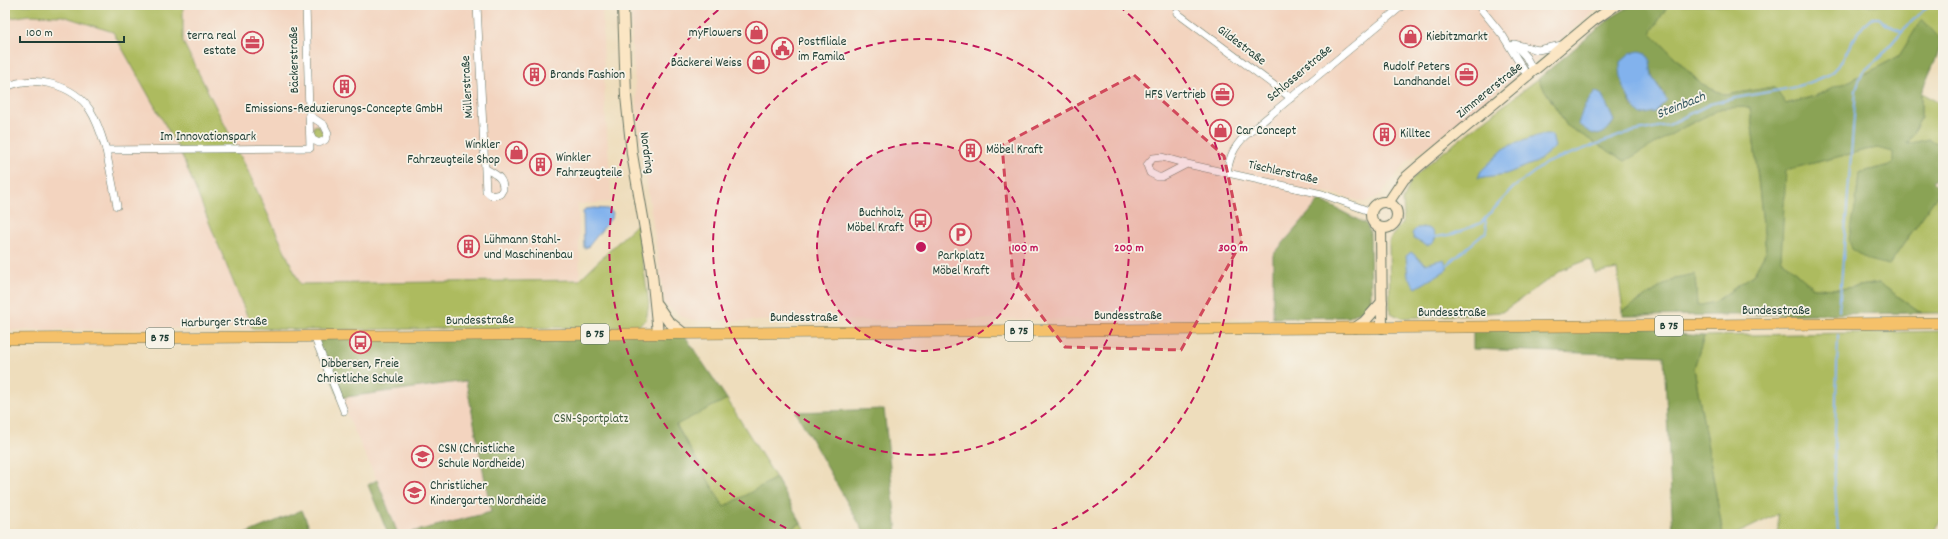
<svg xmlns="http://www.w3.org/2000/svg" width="1948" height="539" font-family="Dekko,sans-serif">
<rect width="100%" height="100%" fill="#f7f3e8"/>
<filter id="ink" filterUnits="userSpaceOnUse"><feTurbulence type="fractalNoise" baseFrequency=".025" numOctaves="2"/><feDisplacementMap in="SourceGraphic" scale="8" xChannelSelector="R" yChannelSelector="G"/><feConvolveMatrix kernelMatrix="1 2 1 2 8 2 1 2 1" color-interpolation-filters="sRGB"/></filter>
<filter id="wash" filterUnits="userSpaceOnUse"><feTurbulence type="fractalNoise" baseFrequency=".012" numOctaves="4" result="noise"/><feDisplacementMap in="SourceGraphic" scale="16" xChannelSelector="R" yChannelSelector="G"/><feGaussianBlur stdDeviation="0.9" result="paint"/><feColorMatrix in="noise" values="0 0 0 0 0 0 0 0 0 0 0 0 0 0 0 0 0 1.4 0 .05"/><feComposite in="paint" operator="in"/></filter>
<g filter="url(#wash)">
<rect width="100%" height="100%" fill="#eeddbc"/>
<!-- built -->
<g fill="#f3d4bf">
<path d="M183,5H602L605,107L612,202L578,204L580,280L551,279L300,284L246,167L183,42Z"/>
<path d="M631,5H1601L1526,69L1407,162L1378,197L1364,202L1323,191L1320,200L1273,255V318L705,321L692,320L681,316L665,304L639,131L632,48Z"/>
<path d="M29,15L63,16L113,32L181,153L252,328L5,330V19Z"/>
<path d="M466,381L491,512L404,534H398L377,480L339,398Z"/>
</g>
<!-- green -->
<g fill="#adbb5e" stroke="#667c49">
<path d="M5,5H183V42L246,167L300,284L579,280L637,224L649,304L646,320L637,327L302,330L252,328L181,153L113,32L63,16L29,15L5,19Z"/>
<path d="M1668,5H1943V42L1922,20L1899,56L1871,71L1815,96L1785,104L1774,87L1726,95L1702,85L1651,33Z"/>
<path d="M1538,79L1567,126H1686L1722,108L1750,107L1766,251L1753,275L1715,302L1697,307L1695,275L1675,278L1623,311L1617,269L1595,273L1592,261L1587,260L1562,270L1502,312L1402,318L1390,313L1389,243L1392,236L1402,223L1404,216L1403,201L1411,180L1433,160Z"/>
<path d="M1921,93L1943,105V148L1930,139L1907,144L1921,118Z"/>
<path d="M317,125L324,133L320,138H317L313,132L314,126Z"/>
<path d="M1878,148L1894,152L1893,164L1859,173L1856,203L1889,265L1941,190L1943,192V313H1922L1879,283L1840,289L1813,288L1781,259L1785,170L1865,150Z"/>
<path d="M1943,331V516L1932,534H1778V514L1736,534H1723L1694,368L1704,336Z"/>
<path d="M727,399L776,478L724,508L676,424Z"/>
<path d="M801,523L807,534H783Z"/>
</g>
<!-- forest -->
<g fill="#8aa355" stroke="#547044" fill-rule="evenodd">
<path d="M1632,5H1668L1651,33L1702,85L1726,95L1774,87L1786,104L1815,96L1871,71L1899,56L1922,19L1943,42L1921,93V118L1907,144L1930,139L1943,148V173L1933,182L1941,190L1889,265L1869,260L1852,249L1849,239L1856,203L1859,173L1893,164V152L1878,148L1865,150L1786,170L1781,259L1813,288L1840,289L1879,283L1922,313L1623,316V311L1675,278L1695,274L1697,306L1715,302L1753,275L1766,251L1750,107L1722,108L1686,126L1625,161L1567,126L1538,79L1612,17ZM1652,71V77L1665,94L1632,107L1623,84ZM1602,95L1614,121L1610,127L1597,135Z"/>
<path d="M1320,200L1366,224L1370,232L1371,300L1367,308L1349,317L1273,318V255Z"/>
<path d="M1663,326V333L1704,336L1694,368L1723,534H1673L1664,356L1473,349V327Z"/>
<path d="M683,333L727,399L676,425L724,507L776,478L801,523L783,534H404L491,512L466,381L339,398L314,336Z"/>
<path d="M884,409L897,534H865L796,412Z"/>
<path d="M377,480L398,534H388L368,485Z"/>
<path d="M302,510L312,534H245Z"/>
</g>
<!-- water -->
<g fill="#82b2ed" stroke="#507890">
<path d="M1640,51L1645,53L1650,61L1652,77L1667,100L1655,112L1641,115C1628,102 1619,81 1620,62L1630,53Z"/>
<path d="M1595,91L1602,95L1614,121C1601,141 1594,136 1578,124L1583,109Z"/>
<path d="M1540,135H1552L1555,147L1537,162L1506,174L1478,178L1481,171L1506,147Z"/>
<path d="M594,208L608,209L613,213L612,217L588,247L584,248L583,212L585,209Z"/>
<path d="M1417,228C1426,227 1432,227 1436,237L1433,243L1427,246L1414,239L1412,233Z"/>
<path d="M1411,252L1425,264L1444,259L1448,269L1416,288L1408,277L1406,256Z"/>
</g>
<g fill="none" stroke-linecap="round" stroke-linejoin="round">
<!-- stream -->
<g stroke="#82b2ed" stroke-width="2">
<path d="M1436,237L1453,234L1481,223L1513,188L1546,163L1627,133L1668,125L1710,104L1735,98L1791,88L1814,81L1830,74L1842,61L1851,43L1864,25L1872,18H1879L1887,25L1902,31"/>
<path d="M1447,265L1487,231L1485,219"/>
<path d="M1839,311L1856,90L1862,73L1881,56L1902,31L1929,5"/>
<path d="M1838,335L1834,466L1838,534"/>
</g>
</g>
</g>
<g filter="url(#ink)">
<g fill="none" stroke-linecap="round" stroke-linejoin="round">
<defs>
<g id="street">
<path d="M477,5L486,191L492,196L500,194L503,189C503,176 495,175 485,168"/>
<path d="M1478,5L1503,36L1528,77"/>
<path d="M1177,13L1291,98"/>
<path d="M1514,44L1538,50L1562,45"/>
<path d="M1516,46L1526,57L1534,72"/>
<path d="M5,88C32,73 74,85 90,110C98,122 102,137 106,150L310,148L306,5"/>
<path d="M309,115L324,125L328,133L325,140L319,143L313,140L310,134"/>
<path d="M106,150L117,206"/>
<path d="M1187,164L1162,177H1158L1150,173L1147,165L1153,158L1162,157L1187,164L1322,194L1372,212"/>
<path d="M1227,172C1230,156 1234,147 1245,136L1403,5"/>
<path d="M314,336L344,411"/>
</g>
<g id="secondary">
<path d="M623,5L626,96L632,154L651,264L658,333"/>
<circle cx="1384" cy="215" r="13"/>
<path d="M1388,203L1404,179L1419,166L1593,21L1616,5"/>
<path d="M1381,228L1382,328"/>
<path d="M657,305L668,321L683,333"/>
<path d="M1355,328L1364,322L1382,302"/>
</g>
<path id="primary" d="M5,339L1943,323"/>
</defs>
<!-- street casing -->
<use href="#street" stroke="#677564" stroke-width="8"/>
<!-- secondary casing -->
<use href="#secondary" stroke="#677564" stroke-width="12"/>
<!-- primary casing -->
<use href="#primary" stroke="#677564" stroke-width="12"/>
<!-- street -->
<use href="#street" stroke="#fff" stroke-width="7"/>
<!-- secondary -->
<use href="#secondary" stroke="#fbe6c4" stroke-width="10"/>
<!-- primary -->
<use href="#primary" stroke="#f5c16b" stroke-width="11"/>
</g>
</g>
<!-- marked area -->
<path fill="#d1495b" fill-opacity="0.2" stroke="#d1495b" stroke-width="3" stroke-dasharray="8 5" stroke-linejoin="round" d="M1134,75L1224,156L1242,241L1181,350L1065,347L1013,278L1002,145Z"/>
<!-- distance rings -->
<circle cx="921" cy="247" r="104" fill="#c2185b" fill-opacity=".12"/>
<g fill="none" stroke="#c2185b" stroke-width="2" stroke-dasharray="7 5">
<circle cx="921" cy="247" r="104"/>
<circle cx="921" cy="247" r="208"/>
<path d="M797 533A312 312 0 0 1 723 6M1119 6A312 312 0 0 1 1045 533"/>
</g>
<!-- icons -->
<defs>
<symbol id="shop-ring" viewBox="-11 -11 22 22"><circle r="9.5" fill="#f7f3e8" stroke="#d1495b" stroke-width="1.5"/><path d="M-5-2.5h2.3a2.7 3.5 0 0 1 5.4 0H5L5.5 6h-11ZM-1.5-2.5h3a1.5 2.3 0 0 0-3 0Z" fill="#d1495b"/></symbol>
<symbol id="office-ring" viewBox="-11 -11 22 22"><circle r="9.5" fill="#f7f3e8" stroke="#d1495b" stroke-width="1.5"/><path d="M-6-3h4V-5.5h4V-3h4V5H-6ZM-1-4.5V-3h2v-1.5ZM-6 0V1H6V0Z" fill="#d1495b"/></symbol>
<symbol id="civic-ring" viewBox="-11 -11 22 22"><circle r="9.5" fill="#f7f3e8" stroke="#d1495b" stroke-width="1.5"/><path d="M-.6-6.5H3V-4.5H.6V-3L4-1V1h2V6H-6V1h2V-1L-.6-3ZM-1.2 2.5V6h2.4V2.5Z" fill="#d1495b"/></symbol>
<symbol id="building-ring" viewBox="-11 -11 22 22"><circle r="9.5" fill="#f7f3e8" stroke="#d1495b" stroke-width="1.5"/><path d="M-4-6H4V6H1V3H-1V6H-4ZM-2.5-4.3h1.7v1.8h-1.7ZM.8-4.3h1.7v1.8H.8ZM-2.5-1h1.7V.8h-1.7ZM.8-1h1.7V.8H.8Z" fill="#d1495b"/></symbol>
<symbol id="bus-ring" viewBox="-11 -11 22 22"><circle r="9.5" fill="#f7f3e8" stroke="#d1495b" stroke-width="1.5"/><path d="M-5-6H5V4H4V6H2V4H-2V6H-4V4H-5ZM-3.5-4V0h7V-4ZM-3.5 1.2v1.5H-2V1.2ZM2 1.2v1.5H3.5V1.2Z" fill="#d1495b"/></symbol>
<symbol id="parking-ring" viewBox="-11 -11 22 22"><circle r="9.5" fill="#f7f3e8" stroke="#d1495b" stroke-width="1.5"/><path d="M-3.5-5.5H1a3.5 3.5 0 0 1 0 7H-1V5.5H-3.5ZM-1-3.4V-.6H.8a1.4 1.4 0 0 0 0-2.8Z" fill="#d1495b"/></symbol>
<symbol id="school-ring" viewBox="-11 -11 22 22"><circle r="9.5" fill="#f7f3e8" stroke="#d1495b" stroke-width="1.5"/><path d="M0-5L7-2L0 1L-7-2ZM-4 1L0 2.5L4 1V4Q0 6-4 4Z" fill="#d1495b"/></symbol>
</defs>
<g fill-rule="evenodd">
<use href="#shop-ring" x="744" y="20" width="25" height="25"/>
<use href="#shop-ring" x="1398" y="24" width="25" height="25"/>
<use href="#office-ring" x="240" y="30" width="25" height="25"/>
<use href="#civic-ring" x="770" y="36" width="25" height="25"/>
<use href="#shop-ring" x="746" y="50" width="25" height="25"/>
<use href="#office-ring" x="1454" y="62" width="25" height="25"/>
<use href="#building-ring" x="522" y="62" width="25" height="25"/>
<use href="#building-ring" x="332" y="74" width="25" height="25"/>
<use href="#office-ring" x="1210" y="82" width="25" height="25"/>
<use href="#shop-ring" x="1208" y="118" width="25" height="25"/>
<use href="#building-ring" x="1372" y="122" width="25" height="25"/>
<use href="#building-ring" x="958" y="138" width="25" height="25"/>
<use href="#shop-ring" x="504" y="140" width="25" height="25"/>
<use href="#building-ring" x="528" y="152" width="25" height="25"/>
<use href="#bus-ring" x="908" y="208" width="25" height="25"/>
<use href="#parking-ring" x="948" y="222" width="25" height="25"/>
<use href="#building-ring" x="456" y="234" width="25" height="25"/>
<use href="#bus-ring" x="348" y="330" width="25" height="25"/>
<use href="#school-ring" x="410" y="444" width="25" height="25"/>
<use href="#school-ring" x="402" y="480" width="25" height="25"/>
</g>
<g text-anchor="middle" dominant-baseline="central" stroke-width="3.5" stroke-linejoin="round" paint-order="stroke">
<!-- shield labels -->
<g fill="#f7f3e8" stroke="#60746a" stroke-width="1">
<rect x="1655" y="316" width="28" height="20" rx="3"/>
<rect x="1005" y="321" width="28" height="20" rx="3"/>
<rect x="581" y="324" width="28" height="20" rx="3"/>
<rect x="146" y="328" width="28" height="20" rx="3"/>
</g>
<g font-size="12" font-weight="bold" fill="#1f3d34">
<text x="1669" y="326">B 75</text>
<text x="1019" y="331">B 75</text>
<text x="595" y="334">B 75</text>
<text x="160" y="338">B 75</text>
</g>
<!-- poi labels -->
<g font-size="13" fill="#1f3d34" stroke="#f7f3e8" text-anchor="start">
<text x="742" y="33" text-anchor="end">myFlowers</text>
<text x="236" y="36" text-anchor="end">terra real<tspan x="236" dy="15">estate</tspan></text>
<text x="1426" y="37">Kiebitzmarkt</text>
<text x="798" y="42">Postfiliale<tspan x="798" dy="15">im Famila</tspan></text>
<text x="742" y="63" text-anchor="end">Bäckerei Weiss</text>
<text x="1450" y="67" text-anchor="end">Rudolf Peters<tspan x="1450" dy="15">Landhandel</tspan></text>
<text x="550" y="75">Brands Fashion</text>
<text x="1206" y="95" text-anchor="end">HFS Vertrieb</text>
<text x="344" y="109" text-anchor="middle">Emissions-Reduzierungs-Concepte GmbH</text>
<text x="1236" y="131">Car Concept</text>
<text x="1400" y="134">Killtec</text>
<text x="500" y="145" text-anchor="end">Winkler<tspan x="500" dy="15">Fahrzeugteile Shop</tspan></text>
<text x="986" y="150">Möbel Kraft</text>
<text x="556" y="158">Winkler<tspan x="556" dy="15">Fahrzeugteile</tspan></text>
<text x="904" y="213" text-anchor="end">Buchholz,<tspan x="904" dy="15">Möbel Kraft</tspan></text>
<text x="484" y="240">Lühmann Stahl-<tspan x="484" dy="15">und Maschinenbau</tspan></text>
<text x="961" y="256" text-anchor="middle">Parkplatz<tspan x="961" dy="15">Möbel Kraft</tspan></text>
<text x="360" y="364" text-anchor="middle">Dibbersen, Freie<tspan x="360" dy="15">Christliche Schule</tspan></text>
<text x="438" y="449">CSN (Christliche<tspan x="438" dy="15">Schule Nordheide)</tspan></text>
<text x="430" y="486">Christlicher<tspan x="430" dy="15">Kindergarten Nordheide</tspan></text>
</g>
<!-- street labels -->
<g font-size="13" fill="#1f3d34" stroke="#f7f3e8">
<text transform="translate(1241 46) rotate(37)">Gildestraße</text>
<text transform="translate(295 60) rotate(-91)">Bäckerstraße</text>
<text transform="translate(1300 74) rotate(-40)">Schlosserstraße</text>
<text transform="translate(468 87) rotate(-93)">Müllerstraße</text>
<text transform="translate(1490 91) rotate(-39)">Zimmererstraße</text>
<text x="208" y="137">Im Innovationspark</text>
<text transform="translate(646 153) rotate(82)">Nordring</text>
<text transform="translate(1283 173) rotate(13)">Tischlerstraße</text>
<text x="1776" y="311">Bundesstraße</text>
<text x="1452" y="313">Bundesstraße</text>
<text x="1128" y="316">Bundesstraße</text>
<text x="804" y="318">Bundesstraße</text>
<text transform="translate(480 321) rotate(-1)">Bundesstraße</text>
<text transform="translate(224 323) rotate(-1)">Harburger Straße</text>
</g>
<!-- park labels -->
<g font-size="13" fill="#425c3e" stroke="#f7f3e8">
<text x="591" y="419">CSN-Sportplatz</text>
</g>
<!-- water labels -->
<g font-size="14" font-style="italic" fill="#385a62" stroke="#f7f3e8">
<text transform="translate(1681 106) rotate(-22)">Steinbach</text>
</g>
</g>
<circle cx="921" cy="247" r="6" fill="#c2185b" stroke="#f7f3e8" stroke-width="2"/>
<g font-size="12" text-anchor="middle" font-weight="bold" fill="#c2185b" stroke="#f7f3e8" stroke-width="3.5" stroke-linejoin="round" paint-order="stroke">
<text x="1025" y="251">100 m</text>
<text x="1129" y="251">200 m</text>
<text x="1233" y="251">300 m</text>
</g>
<!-- margin -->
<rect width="1948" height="539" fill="none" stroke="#f7f3e8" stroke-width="20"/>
<!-- scale -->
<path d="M20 36v6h104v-6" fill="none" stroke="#1f3d34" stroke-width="2"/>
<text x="26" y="36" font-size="12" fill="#1f3d34" stroke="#f7f3e8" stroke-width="3" paint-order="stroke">100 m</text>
</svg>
